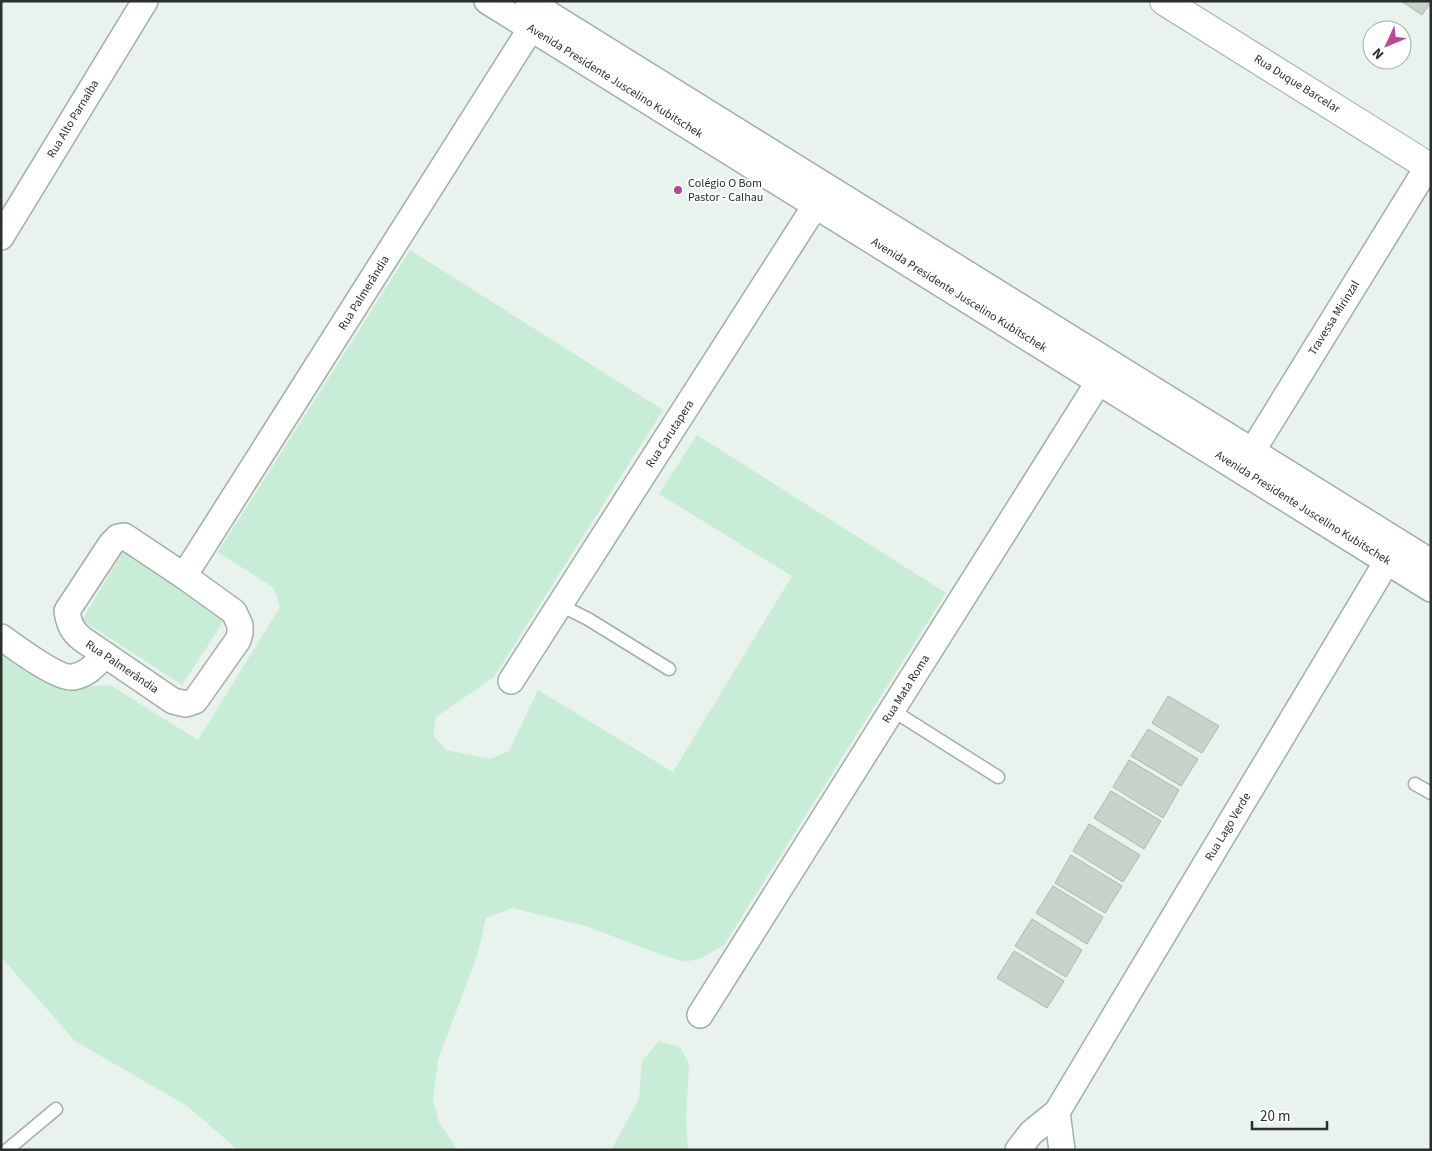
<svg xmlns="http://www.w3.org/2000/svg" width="1432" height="1151" font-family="'Source Sans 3',sans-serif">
<rect width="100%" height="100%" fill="#e7f3ec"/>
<!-- green -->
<g fill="#c7edd7">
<path d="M410,250L663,410L494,677L436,717L433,735L446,750L491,759L509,751L538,690L673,772L792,576L659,494L697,435L946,593L724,945L702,958L684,962L651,951L586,926L512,908L486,918L478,953L438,1060L433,1100L439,1122L457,1149L461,1150H238L187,1106L75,1041L1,957V650L57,688L110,685L198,740L280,607L274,588L218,552Z"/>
<path d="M123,552L225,619L182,685L82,620Z"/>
<path d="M659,1041L680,1047L689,1064L686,1119L688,1150H611L639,1099L642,1061Z"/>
</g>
<!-- building -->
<g fill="#c7d4cc" stroke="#acb7b0">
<path d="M1401,1H1431V2L1422,15Z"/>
<path d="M1168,696L1219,726L1202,753L1152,723Z"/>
<path d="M1148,729L1198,759L1181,786L1131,756Z"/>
<path d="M1129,760L1179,790L1163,818L1113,787Z"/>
<path d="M1111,791L1161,821L1144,849L1094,818Z"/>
<path d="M1089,824L1140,855L1123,882L1073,851Z"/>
<path d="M1071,855L1122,886L1105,913L1055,883Z"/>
<path d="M1053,886L1103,917L1087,944L1036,913Z"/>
<path d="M1032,919L1082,950L1066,977L1015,946Z"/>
<path d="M1014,951L1064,981L1047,1008L997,978Z"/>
</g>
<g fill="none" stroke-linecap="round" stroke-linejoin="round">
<defs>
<g id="lane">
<path d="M560,605L588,619L669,669"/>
<path d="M892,710L998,777"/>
<path d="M1415,784L1431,793"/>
<path d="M7,1150L56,1109"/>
</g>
<g id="street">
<path d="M487,1L1431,589"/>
<path d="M528,1L1431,562"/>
<path d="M1,237L145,1"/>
<path d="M1245,463L1428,166"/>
<path d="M124,536L184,576L234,612L240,625V633L238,640L195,701L186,704L173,701L82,639C72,631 69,624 67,611L111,544L118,537Z"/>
<path d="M184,576L540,14"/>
<path d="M1,637C15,647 58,679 73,677C87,675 96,664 105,655"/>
<path d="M511,681L824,192"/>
<path d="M700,1015L1108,367"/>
<path d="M1057,1112L1062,1150"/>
<path d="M1018,1150L1031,1133L1057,1112L1395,548"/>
</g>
<path id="secondary" d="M1164,1L1431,168"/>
</defs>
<!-- lane casing -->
<use href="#lane" stroke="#a2aea7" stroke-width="15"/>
<!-- street casing -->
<use href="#street" stroke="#a2aea7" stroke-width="28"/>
<!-- secondary casing -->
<use href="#secondary" stroke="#a2aea7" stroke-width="30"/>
<!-- lane -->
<use href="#lane" stroke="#fff" stroke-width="12"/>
<!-- street -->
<use href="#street" stroke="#fff" stroke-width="25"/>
<!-- secondary -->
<use href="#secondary" stroke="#fff" stroke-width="28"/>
</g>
<!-- markers -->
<circle fill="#bc459a" stroke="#fff" stroke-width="2" cx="678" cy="190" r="5"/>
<g text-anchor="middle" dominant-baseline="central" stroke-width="4" stroke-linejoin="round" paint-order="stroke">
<!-- street labels -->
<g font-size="12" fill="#2a2f2c" stroke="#fff">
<text transform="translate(615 81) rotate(32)">Avenida Presidente Juscelino Kubitschek</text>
<text transform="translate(1297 84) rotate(32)">Rua Duque Barcelar</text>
<text transform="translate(73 119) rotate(-59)">Rua Alto Parnaíba</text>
<text transform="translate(364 293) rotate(-58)">Rua Palmerândia</text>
<text transform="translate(959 295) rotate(32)">Avenida Presidente Juscelino Kubitschek</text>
<text transform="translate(1334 318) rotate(-58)">Travessa Mirinzal</text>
<text transform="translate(670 434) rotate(-57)">Rua Carutapera</text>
<text transform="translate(1303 508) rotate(32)">Avenida Presidente Juscelino Kubitschek</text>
<text transform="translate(122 667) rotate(34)">Rua Palmerândia</text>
<text transform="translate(906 689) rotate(-58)">Rua Mata Roma</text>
<text transform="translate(1228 827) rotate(-59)">Rua Lago Verde</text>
</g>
<!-- poi labels -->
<g font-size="12" fill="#2a2f2c" stroke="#fff" text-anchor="start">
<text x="688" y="183">Colégio O Bom<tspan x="688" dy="14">Pastor - Calhau</tspan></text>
</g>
</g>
<!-- border -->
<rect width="1432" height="1151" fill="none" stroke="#2a2f2c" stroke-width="5"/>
<!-- north arrow -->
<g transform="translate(1387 45) rotate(226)"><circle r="24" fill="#ffffff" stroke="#aaacab"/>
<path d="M0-4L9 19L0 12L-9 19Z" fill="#bc459a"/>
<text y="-8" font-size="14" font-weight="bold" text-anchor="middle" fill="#2a2f2c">N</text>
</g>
<!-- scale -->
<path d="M1252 1121v8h75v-8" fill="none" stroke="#2a2f2c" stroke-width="2.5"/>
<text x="1260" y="1121" font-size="15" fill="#2a2f2c" stroke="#ffffff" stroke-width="4" paint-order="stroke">20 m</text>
</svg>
